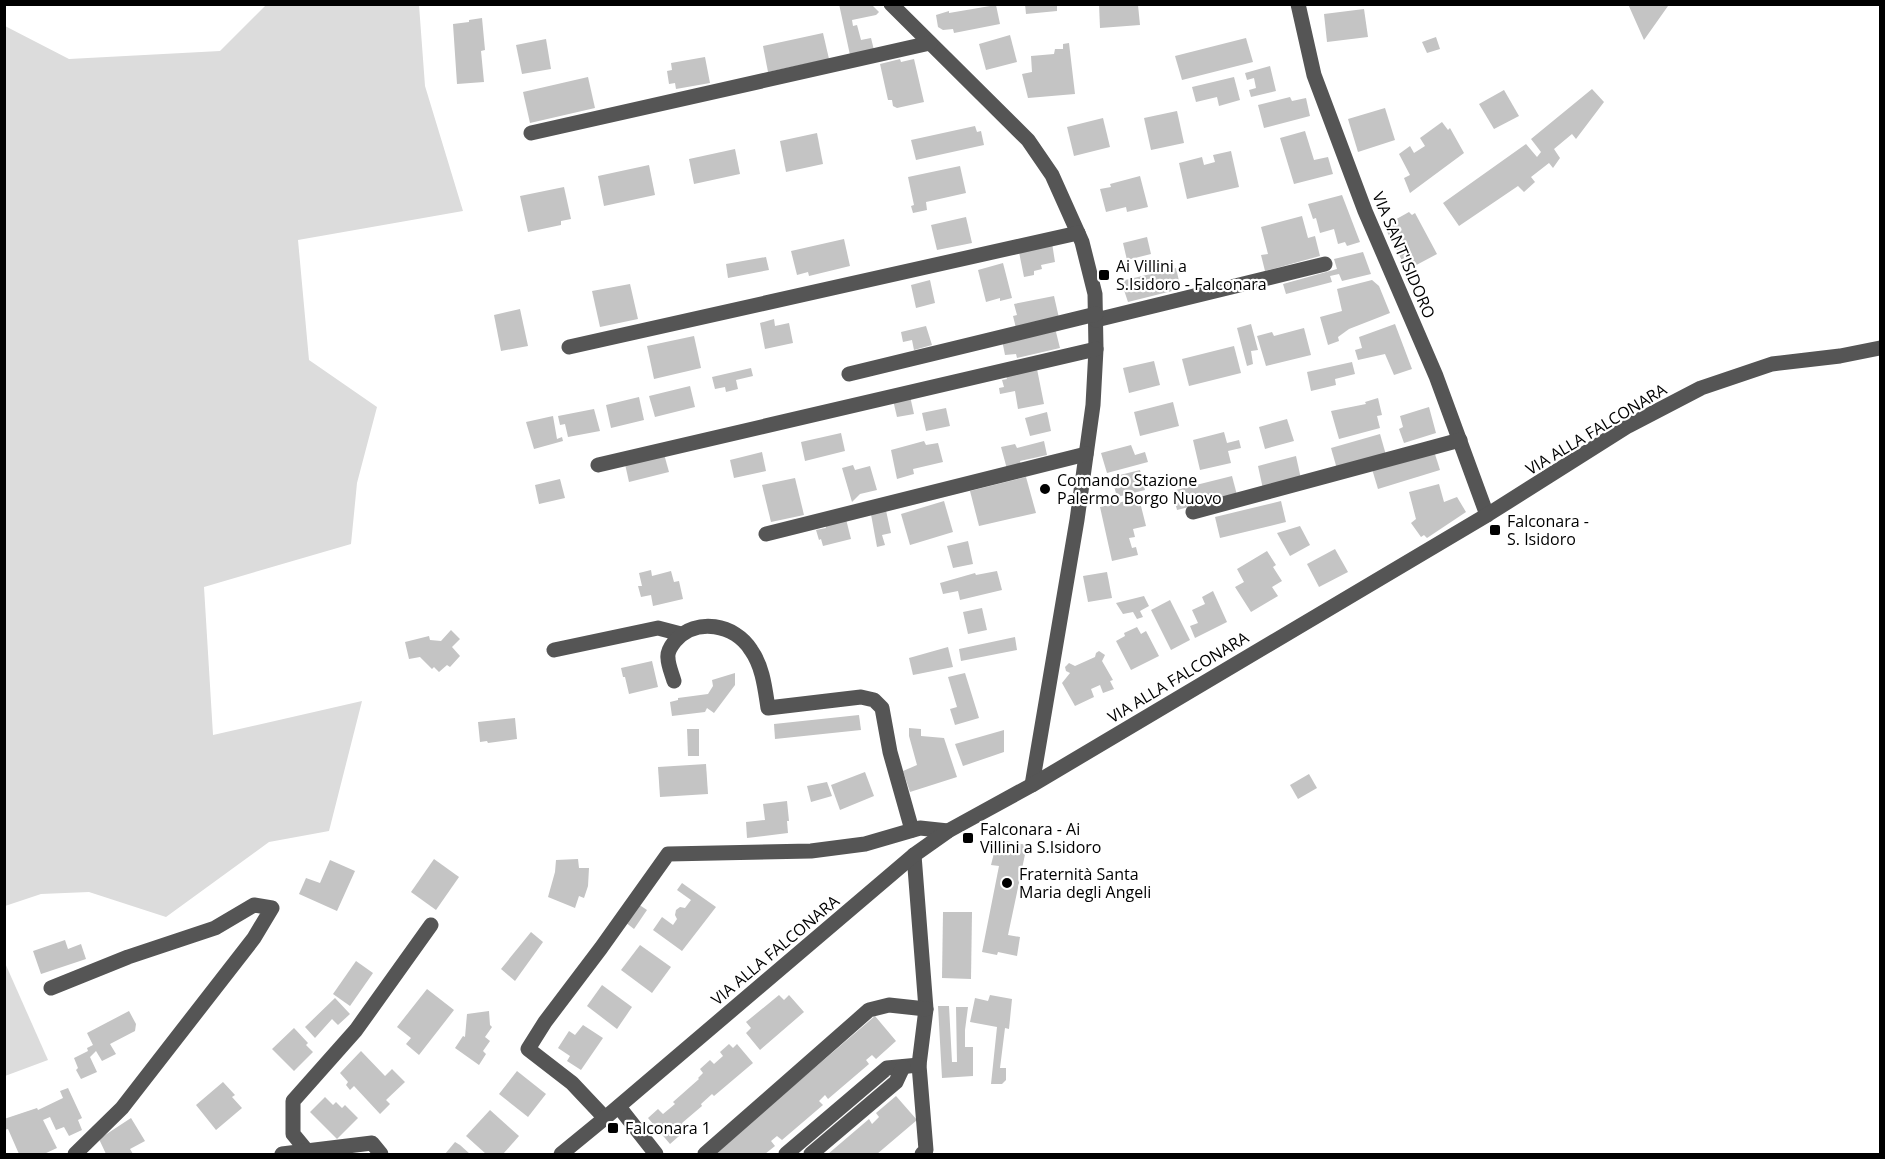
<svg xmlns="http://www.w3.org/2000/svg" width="1885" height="1159" font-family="'Open Sans',sans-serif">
<rect width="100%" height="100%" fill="#fff"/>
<!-- green -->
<g fill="#dcdcdc">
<path d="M266,5H419L425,86L463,211L298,240L309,360L377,407L357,483L351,544L204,587L213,735L362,701L329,831L269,842L166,917L89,892L41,894L5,906V26L69,59L220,51Z"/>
<path d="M5,963L48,1060L5,1076H4Z"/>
</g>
<!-- building -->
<g fill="#c4c4c4">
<path d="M839,4H871L879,12L876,15L852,20L853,26L857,25L861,40L871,38L874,50L850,55Z"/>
<path d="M1025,4H1057V11L1026,14Z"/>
<path d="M1099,4L1138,5L1140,25L1100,28Z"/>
<path d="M1628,4H1672L1668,6L1644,40Z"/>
<path d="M996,5L1000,24L954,33L953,29L943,30L938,27L936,15L949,11V13Z"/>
<path d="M1364,9L1368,37L1327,42L1324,14Z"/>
<path d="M482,18L485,50L481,51L484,82L457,84L453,24L469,22V20Z"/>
<path d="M823,33L829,59L768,72L763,46Z"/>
<path d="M1010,35L1017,62L986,70L979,44Z"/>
<path d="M1436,37L1440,49L1427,53L1422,42Z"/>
<path d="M1246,38L1253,62L1182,80L1175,56Z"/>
<path d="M546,39L551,69L522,74L516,45Z"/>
<path d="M1069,43L1075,94L1028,98L1022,74L1032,72L1031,56L1054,54L1055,49H1063V44Z"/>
<path d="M705,57L710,83L676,89L675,83L669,84L667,71L672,70L671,63Z"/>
<path d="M900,59L901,62L914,59L924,102L897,108L893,106L892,100H888L880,64Z"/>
<path d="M1270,66L1276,91L1251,97L1249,90L1256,88L1254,78L1247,80L1245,73Z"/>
<path d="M588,77L595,108L530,123L523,92Z"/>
<path d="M1234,77L1240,100L1219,106L1217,97L1196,102L1192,87Z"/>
<path d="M1592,89L1604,102L1576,139L1572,134L1554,149L1560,158L1553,168L1549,163L1531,177L1535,182L1524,192L1518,186L1459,226L1443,203L1526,144L1537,157L1541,152L1531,139Z"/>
<path d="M1504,90L1519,116L1494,129L1479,104Z"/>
<path d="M1290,97L1292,101L1306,98L1310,116L1264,128L1258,105Z"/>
<path d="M1385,108L1395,140L1358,152L1348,119Z"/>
<path d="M1177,111L1184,143L1151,150L1144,118Z"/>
<path d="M1103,118L1110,147L1074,156L1067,127Z"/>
<path d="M1442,122L1448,130L1450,128L1464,153L1410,193L1404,178L1410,175L1399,154L1410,146L1414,153L1425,146L1420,138Z"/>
<path d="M975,126L977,132L981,131L984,145L916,160L911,140Z"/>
<path d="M1305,131L1314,160L1328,157L1333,174L1294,184L1280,138Z"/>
<path d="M817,133L823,164L786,172L780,141Z"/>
<path d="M735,149L740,174L694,184L689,159Z"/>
<path d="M1231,151L1239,187L1187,199L1179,163L1202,157L1204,165L1215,162L1213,155Z"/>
<path d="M649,165L655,195L604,206L598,176Z"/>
<path d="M960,166L966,193L926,202L927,210L913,213L911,206L914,205L908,177Z"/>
<path d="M1140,176L1148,207L1127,212L1126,207L1106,212L1100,189L1111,187L1110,184Z"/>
<path d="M564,187L571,219L561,221V225L528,232L520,196Z"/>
<path d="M1342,195L1360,242L1347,246L1345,242L1338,244L1334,229L1320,233L1316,218L1313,219L1308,204Z"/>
<path d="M1409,212L1412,215L1415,213L1437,254L1407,270L1384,226Z"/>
<path d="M1302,216L1308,238L1315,236L1320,256L1265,271L1261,255L1268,254L1261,227Z"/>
<path d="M966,217L972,243L937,250L931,225Z"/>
<path d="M1147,237L1151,254L1127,260L1123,243Z"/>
<path d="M844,239L850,266L809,276L808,272L797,275L791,251Z"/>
<path d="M1052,243L1055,262L1041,265L1042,269L1034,271V275L1024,277L1019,252Z"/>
<path d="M1363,252L1371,274L1342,281L1339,274L1330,276L1332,282L1286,294L1283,284L1337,269L1334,259Z"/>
<path d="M766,257L769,270L728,278L726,264Z"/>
<path d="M1003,263L1012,298L1000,301V298L986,302L978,270Z"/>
<path d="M1176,268L1180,285L1171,287L1172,291L1128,302L1121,281Z"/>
<path d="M930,280L935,303L916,308L911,285Z"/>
<path d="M1372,280L1379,286L1390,313L1349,329L1338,337L1339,341L1328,345L1320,317L1342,311L1337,289Z"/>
<path d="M630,284L638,319L600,327L592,291Z"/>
<path d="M1054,296L1059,318L1016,328L1013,316L1017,315L1014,304Z"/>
<path d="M520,309L528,346L501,351L494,315Z"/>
<path d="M774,319L775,326L789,323L793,343L765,349L760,323Z"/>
<path d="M1251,324L1258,350L1251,351L1253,364L1247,366L1237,328Z"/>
<path d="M1395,324L1412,369L1394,375L1385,354L1358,360L1355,350L1362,348L1359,337Z"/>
<path d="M926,326L932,345L914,350L912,340L903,342L901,332Z"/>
<path d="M1055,328L1060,348L1017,358L1016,354L1005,355L1002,340Z"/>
<path d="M1304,328L1311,355L1266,366L1257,336L1272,332L1274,336Z"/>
<path d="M694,336L701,368L654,379L647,346Z"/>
<path d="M1234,346L1241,373L1189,386L1182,359Z"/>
<path d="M1154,361L1160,385L1129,393L1123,368Z"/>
<path d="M1352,362L1355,374L1335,379L1336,385L1311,391L1307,372Z"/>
<path d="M751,368L753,376L736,380L738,389L726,392L725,387L715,389L712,377Z"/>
<path d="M1037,369L1044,404L1018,409L1015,391L1000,394L999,388L1004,387L1002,380L1007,379L1006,376Z"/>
<path d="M690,386L695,407L655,417L649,396Z"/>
<path d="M910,396L914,414L897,417L893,400Z"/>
<path d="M639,397L644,420L611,428L606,405Z"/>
<path d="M1378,398L1382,415L1377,416L1380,428L1339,439L1331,411L1366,404L1365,402Z"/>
<path d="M1173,402L1179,426L1140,436L1134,412Z"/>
<path d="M1429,407L1436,433L1404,443L1399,429L1403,427L1400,416Z"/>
<path d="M946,408L950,426L926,431L922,413Z"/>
<path d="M594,409L600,431L568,437L565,424L560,425L558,416Z"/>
<path d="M1047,412L1051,431L1030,436L1025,418Z"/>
<path d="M553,416L557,439L562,437L563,441L534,449L526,422Z"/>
<path d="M1287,419L1294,441L1265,449L1259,427Z"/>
<path d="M1224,432L1227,443L1239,440L1241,448L1228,451L1231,463L1200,470L1193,440Z"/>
<path d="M841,433L845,451L805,461L801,442Z"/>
<path d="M1380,434L1386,455L1337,469L1331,448Z"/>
<path d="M924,441L926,445L938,443L943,462L913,469L914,474L897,479L891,450Z"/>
<path d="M1044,441L1047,455L1020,461L1021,465L1007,469L1001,447L1015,444L1017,448Z"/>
<path d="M1131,445L1135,455L1145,452L1148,462L1107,473L1101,453Z"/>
<path d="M1434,451L1440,470L1378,489L1372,469Z"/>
<path d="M762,452L766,471L734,478L730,460Z"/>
<path d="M664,454L669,472L629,482L625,464Z"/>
<path d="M1296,456L1301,479L1263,489L1258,466Z"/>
<path d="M853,465L855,470L870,466L877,490L860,494L852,502L842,468Z"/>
<path d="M1140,470L1145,490L1117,497L1114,486L1118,485L1116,476Z"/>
<path d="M1232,476L1237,495L1177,510L1172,491Z"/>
<path d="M1026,477L1036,513L979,526L970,491Z"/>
<path d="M795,478L804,515L771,522L762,485Z"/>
<path d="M560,479L565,498L539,504L535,485Z"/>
<path d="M1439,484L1444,502L1457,497L1466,512L1427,538L1424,535L1421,537L1411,523L1416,519L1409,492Z"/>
<path d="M1139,498L1146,526L1133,529L1135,537L1129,538L1132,548L1136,547L1138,555L1112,561L1100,507Z"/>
<path d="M944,501L953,532L910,545L901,514Z"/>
<path d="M1281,501L1286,522L1220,538L1215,517Z"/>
<path d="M885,506L891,533L882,535L885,545L877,547L870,509Z"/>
<path d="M846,519L851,539L823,546L821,539L819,540L816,530L826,528L825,524Z"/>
<path d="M1300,526L1310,545L1290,556L1277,533Z"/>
<path d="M968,541L973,564L953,568L947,546Z"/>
<path d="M1335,549L1348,572L1319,587L1307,564Z"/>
<path d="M1267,551L1276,565L1273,567L1282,581L1272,587L1278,596L1251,612L1235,587L1244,582L1237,569Z"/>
<path d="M651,570L652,576L671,571L674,582L679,581L683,599L653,606L651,595L641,597L638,586H642L639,573Z"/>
<path d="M997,571L1002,590L960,600L958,591L943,594L940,583L975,573L976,575Z"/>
<path d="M1107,572L1112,598L1088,602L1083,576Z"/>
<path d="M1213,591L1227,622L1195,638L1190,626L1198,623L1192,610L1205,604L1202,597Z"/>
<path d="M1144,596L1149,606L1140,611L1143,617L1137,619L1133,612L1123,614L1116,603Z"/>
<path d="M1170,600L1190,640L1171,650L1151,610Z"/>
<path d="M982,608L987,630L968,634L963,612Z"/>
<path d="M1137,627L1141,634L1146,631L1159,656L1131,670L1116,641L1125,636L1124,633Z"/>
<path d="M451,630L460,639L452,647L460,656L450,667L447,665L439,672L434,667L432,669L420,657L409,659L405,642L429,636L430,640L441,641Z"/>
<path d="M1015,637L1017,650L961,661L959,649Z"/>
<path d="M948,647L953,667L913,675L909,658Z"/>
<path d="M1099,651L1105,655L1102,661L1113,680L1110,681L1114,689L1103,693L1100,685L1091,689L1094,697L1075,706L1062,683L1070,673L1066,671L1065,667L1069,663L1075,666L1095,657L1096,653Z"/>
<path d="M652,661L658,687L629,694L625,677H623L621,668Z"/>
<path d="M735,673V685L714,713L707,708L705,712L672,716L670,702L678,700V698L708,694L713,686L712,680Z"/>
<path d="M965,673L979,718L955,725L950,709L957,707L948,677Z"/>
<path d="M859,715L861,730L775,739L774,724Z"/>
<path d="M515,718L517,739L488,743L487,741L480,742L478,722Z"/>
<path d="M909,728L921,729V736L944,738L957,777L910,792L903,771L917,765L909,736Z"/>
<path d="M687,729H699V756H688Z"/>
<path d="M1004,730V752L963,766L955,744Z"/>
<path d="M706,764L708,794L660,797L658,767Z"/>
<path d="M865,772L874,796L840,810L831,785Z"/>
<path d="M1309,774L1317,788L1298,799L1290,785Z"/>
<path d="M827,782L832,796L811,802L807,786Z"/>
<path d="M787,801L789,821H787L788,833L747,838L746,822L765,820L763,804Z"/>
<path d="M1005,841L1027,845L1008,935L1020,937L1017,956L998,952L997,955L982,952L999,866L991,865L995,849L1003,850Z"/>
<path d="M434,859L459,877L436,910L411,892Z"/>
<path d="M578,859L579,868H589L588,886L584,898L579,896L575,908L548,897L555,872L556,860Z"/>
<path d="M330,860L355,871L337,911L299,894L306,878L320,883Z"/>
<path d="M682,883L716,907L682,951L653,930L662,917L673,925L677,919L675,915L676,910L680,907L685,908L691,900L677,890Z"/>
<path d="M638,904L647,910L634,929L625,922Z"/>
<path d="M943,912H972L971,979L942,978Z"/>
<path d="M531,932L543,942L515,981L501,969Z"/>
<path d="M65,940L68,949L81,944L86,959L41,974L33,951Z"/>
<path d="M640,945L671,967L652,993L621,970Z"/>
<path d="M356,961L373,973L350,1006L333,994Z"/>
<path d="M602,985L632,1007L617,1029L587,1006Z"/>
<path d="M427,989L454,1010L419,1055L406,1044L411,1038L397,1027Z"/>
<path d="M779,995L784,1000L789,995L804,1012L760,1050L746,1033L751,1028L746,1022Z"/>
<path d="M990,995L1012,999L1009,1029L1005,1028L1000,1068H1006V1080L1002,1084H991L997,1027L970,1022L975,998L988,1001Z"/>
<path d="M335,998L350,1014L338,1025L332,1019L315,1038L305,1027Z"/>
<path d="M938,1006H949L952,1062H957L956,1007H968L965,1030V1047H973V1076L942,1078Z"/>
<path d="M129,1011L136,1024L135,1031L110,1044L116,1054L102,1061L96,1051L90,1057L97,1072L81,1079L76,1070L78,1068L74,1058L88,1051L87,1048L93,1045L87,1033Z"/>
<path d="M489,1011L490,1025L492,1027L485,1037L490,1041L483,1051L486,1054L479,1065L455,1048L463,1036L465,1037L467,1014Z"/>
<path d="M875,1016L896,1041L876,1059L872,1055L866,1060L869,1064L828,1099L825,1095L819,1101L823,1105L782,1140L777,1136L771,1141L775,1146L765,1154H714Z"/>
<path d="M583,1025L603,1038L581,1070L567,1061L570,1056L558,1048L569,1031L575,1035Z"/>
<path d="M294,1028L308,1043L306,1045L313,1052L294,1071L272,1049Z"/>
<path d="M729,1044L733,1048L737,1044L753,1063L714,1096L712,1094L701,1104L702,1106L682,1123L687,1129L670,1144L648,1118L658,1109L663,1114L675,1104L673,1102L699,1079L698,1078L703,1073L700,1069L710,1060L714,1064L723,1056L720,1052Z"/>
<path d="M361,1051L385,1076L392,1069L405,1082L386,1100L390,1104L380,1114L354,1086L350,1090L346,1085L348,1082L340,1073Z"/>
<path d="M517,1071L546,1094L528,1117L499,1094Z"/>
<path d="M223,1082L235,1095L232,1097L242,1108L216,1130L196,1105Z"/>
<path d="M68,1088L82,1118L78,1120L82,1130L69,1136L64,1127L56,1130L50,1117L43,1120L57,1148L44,1154H19L8,1129L4,1130V1119L37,1108L38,1110L63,1098L60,1091Z"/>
<path d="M896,1096L917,1120L877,1154H828L869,1119L872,1124L879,1117L876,1113Z"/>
<path d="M325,1097L333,1105L336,1102L342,1108L345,1105L358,1118L337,1139L310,1112Z"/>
<path d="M490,1110L519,1136L503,1154H486L466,1136Z"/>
<path d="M131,1118L145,1141L130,1149L133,1154H106L99,1139Z"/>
<path d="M455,1142L460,1145L470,1154H445Z"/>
</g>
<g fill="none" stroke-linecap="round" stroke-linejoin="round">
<!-- minor -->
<g stroke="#555" stroke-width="15">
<path d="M891,4L1028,140L1052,175L1082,242L1095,294L1096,349L1093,405L1077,520L1032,785"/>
<path d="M1298,4L1314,75L1365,211L1436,376L1487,515"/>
<path d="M531,133L930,43"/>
<path d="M1096,320L1325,264"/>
<path d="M569,347L1078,233"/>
<path d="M849,374L1096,314"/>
<path d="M598,465L1096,349"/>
<path d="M1193,512L1460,440"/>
<path d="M766,534L1086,454"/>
<path d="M554,650L658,628L681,634"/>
<path d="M674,681C672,674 668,665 668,658C667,652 671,646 675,641C696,617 735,624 751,650C763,667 765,689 768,708L861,697L874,700L882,708L890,752L912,830"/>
<path d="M914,855L926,1009L919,1065L926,1150L922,1154"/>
<path d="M51,988L128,957L215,928L254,905L272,908L254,938L122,1108L75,1154"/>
<path d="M619,1107L656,1154"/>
<path d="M605,1118L572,1083L528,1049L545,1022L601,948L668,854L811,851L865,844L920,828L948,831"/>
<path d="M307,1151L293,1134V1101L356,1030L431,925"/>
<path d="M282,1154L372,1143L381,1154"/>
<path d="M561,1154L605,1118L914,855L948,831L1032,785L1487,515L1628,426L1701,388L1772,364L1840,356L1880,348"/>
<path d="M705,1154L869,1010L889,1005L926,1009"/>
<path d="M786,1154L887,1068L919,1065"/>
<path d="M811,1154L896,1082L903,1067"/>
</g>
</g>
<!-- markers -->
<g fill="#000" stroke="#fff" stroke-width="2">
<rect x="1098" y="269" width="12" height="12" rx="3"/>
<circle cx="1045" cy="489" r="6"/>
<rect x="1489" y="524" width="12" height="12" rx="3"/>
<rect x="962" y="832" width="12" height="12" rx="3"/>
<circle cx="1007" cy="883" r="6"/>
<rect x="607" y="1122" width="12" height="12" rx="3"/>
</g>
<g text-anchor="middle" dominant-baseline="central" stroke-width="4.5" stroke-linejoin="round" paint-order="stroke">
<!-- street labels -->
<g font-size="16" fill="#000" stroke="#fff">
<text transform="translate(1404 255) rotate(67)">VIA SANT'ISIDORO</text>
<text transform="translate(1596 429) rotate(-31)">VIA ALLA FALCONARA</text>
<text transform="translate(1178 677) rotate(-31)">VIA ALLA FALCONARA</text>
<text transform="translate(775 950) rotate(-40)">VIA ALLA FALCONARA</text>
</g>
<!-- poi labels -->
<g font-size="16" fill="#000" stroke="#fff" text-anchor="start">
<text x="1116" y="266">Ai Villini a<tspan x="1116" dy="18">S.Isidoro - Falconara</tspan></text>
<text x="1057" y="480">Comando Stazione<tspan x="1057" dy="18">Palermo Borgo Nuovo</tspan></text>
<text x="1507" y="521">Falconara -<tspan x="1507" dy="18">S. Isidoro</tspan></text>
<text x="980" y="829">Falconara - Ai<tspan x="980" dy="18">Villini a S.Isidoro</tspan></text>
<text x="1019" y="874">Fraternità Santa<tspan x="1019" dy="18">Maria degli Angeli</tspan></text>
<text x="625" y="1128">Falconara 1</text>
</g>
</g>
<!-- border -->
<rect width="1885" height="1159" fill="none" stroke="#000000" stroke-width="12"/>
</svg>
